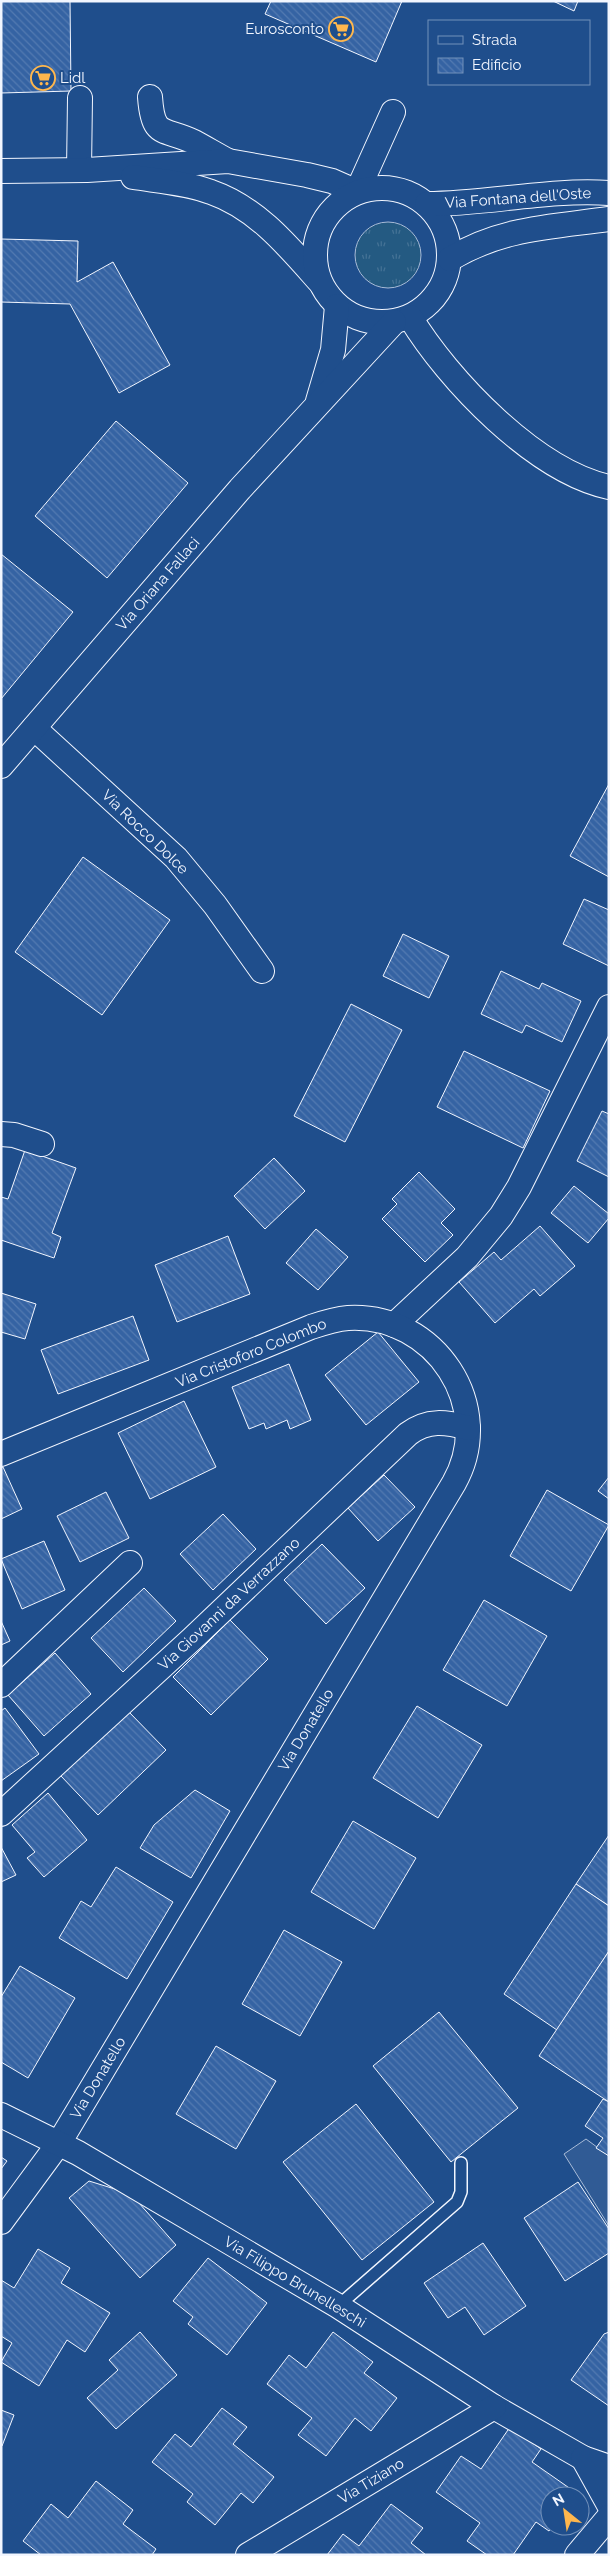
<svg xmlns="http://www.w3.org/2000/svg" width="610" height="2556" font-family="Raleway,sans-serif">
<defs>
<pattern id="grass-tufts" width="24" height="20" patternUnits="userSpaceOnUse" patternTransform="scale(1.25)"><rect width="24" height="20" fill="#245a82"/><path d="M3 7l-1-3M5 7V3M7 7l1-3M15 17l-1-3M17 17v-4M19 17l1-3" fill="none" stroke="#447295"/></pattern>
<pattern id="building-back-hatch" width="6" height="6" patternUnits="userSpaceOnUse" patternTransform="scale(1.25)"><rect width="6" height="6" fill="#3563a3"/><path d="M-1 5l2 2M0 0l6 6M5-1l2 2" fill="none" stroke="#537ab1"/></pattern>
</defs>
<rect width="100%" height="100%" fill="#1f4e8c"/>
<!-- grass -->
<circle fill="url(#grass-tufts)" stroke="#a8bbd7" cx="388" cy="255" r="33"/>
<!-- parking -->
<path fill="#305b95" stroke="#a8bbd7" d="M586,2139L609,2156V2226L564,2154Z"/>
<!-- building -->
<g fill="url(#building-back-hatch)" stroke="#f2f6ff">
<path d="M1,1H70L71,91L1,93Z"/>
<path d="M271,1H402L376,62L265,14Z"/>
<path d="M553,1H578L574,11Z"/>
<path d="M1,239L78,241L77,282L113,262L170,365L119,393L70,304L1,302Z"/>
<path d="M116,421L188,483L107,578L35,516Z"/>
<path d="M1,554L73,612L1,699Z"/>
<path d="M609,784V877L570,856Z"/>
<path d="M83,857L170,920L102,1015L15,952Z"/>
<path d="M584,899L609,910V966L563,944Z"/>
<path d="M403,934L449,956L429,998L383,976Z"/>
<path d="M501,971L539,989L542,983L581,1001L562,1042L526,1025L522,1033L481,1014Z"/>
<path d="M351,1004L402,1030L345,1142L294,1116Z"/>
<path d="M464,1051L550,1091L523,1148L437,1107Z"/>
<path d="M602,1111L609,1114V1177L577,1161Z"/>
<path d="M25,1150L76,1168L52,1233L61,1237L54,1258L1,1240V1197L8,1199Z"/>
<path d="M274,1158L305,1191L265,1229L234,1196Z"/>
<path d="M419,1172L455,1209L441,1223L453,1235L425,1262L382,1219L397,1204L392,1199Z"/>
<path d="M574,1186L609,1214V1218L588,1243L551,1213Z"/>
<path d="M540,1226L575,1266L540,1296L534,1289L495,1323L459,1282L494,1252L501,1260Z"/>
<path d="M316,1229L348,1257L318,1290L286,1263Z"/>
<path d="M228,1236L250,1294L177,1322L155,1265Z"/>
<path d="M1,1293L36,1304L25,1339L1,1332Z"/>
<path d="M133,1316L149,1360L58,1394L41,1350Z"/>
<path d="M378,1332L419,1382L366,1425L325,1375Z"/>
<path d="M289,1364L311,1420L290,1429L287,1420L266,1429L264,1423L249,1429L232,1387Z"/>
<path d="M184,1401L216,1467L150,1499L118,1433Z"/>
<path d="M3,1467L22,1509L1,1519V1468Z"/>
<path d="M384,1475L415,1507L378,1541L348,1508Z"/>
<path d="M609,1477V1499L598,1491Z"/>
<path d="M547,1490L609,1525L571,1591L510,1556Z"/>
<path d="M106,1492L129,1538L80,1562L57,1516Z"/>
<path d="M223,1514L256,1549L213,1590L180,1554Z"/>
<path d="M44,1541L65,1590L22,1609L1,1559Z"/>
<path d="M322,1544L365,1588L326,1624L284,1580Z"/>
<path d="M144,1588L176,1621L123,1672L91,1638Z"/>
<path d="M484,1600L547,1636L507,1706L443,1670Z"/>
<path d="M230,1620L268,1659L211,1715L173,1677Z"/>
<path d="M1,1621L10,1641L1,1645Z"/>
<path d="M55,1653L91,1694L44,1736L8,1695Z"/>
<path d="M417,1706L482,1745L438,1818L373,1778Z"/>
<path d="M5,1708L39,1754L1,1781V1711Z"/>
<path d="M128,1711L166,1750L98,1815L61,1776Z"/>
<path d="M195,1790L230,1811L191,1878L140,1848L154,1825Z"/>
<path d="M48,1793L87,1840L44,1877L27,1858L35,1852L12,1825Z"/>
<path d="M353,1821L416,1858L374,1929L311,1892Z"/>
<path d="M609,1835V1906L576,1884Z"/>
<path d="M1,1847L16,1875L1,1882Z"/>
<path d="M116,1867L173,1902L127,1979L59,1938L81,1901L91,1907Z"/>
<path d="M576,1884L609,1906V1951L557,2030L504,1994Z"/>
<path d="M284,1930L342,1962L300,2036L242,2004Z"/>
<path d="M609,1951V2102L539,2056Z"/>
<path d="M20,1966L75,1998L28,2078L1,2062V1997Z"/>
<path d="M439,2012L518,2108L451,2162L373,2066Z"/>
<path d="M216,2046L276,2081L236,2149L176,2114Z"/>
<path d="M603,2099L609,2102V2156L596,2148L603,2138L585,2126Z"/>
<path d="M356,2104L434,2202L362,2260L283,2162Z"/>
<path d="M1,2157L7,2161L1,2169Z"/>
<path d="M89,2181L131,2194L176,2245L140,2278L69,2198Z"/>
<path d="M578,2182L609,2229V2253L565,2281L524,2218Z"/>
<path d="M483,2243L526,2306L484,2335L465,2307L448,2318L424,2283Z"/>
<path d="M38,2249L70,2268L61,2283L110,2313L85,2352L67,2340L39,2386L1,2362L12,2343L1,2336V2280L14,2288Z"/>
<path d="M208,2258L267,2303L227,2355L188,2324L193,2317L173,2301Z"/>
<path d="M140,2332L177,2375L116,2429L87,2398L118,2370L109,2360Z"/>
<path d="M333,2332L373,2362L364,2373L397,2398L371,2431L355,2418L326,2456L298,2435L312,2418L267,2384L289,2355L306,2368Z"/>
<path d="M609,2332V2406L571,2380L604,2334Z"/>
<path d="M222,2408L247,2427L233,2444L274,2477L253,2503L241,2493L215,2525L187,2502L193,2494L152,2462L175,2434L191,2447Z"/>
<path d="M1,2410L14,2415L2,2446H1Z"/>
<path d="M510,2427L541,2449L532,2462L575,2492L572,2496H550L552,2526L549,2531L536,2522L513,2555H487L467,2541L480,2523L436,2492L461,2456L481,2469Z"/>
<path d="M96,2481L133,2510L123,2524L156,2549L152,2555H41L23,2541L51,2504L68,2518Z"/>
<path d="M391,2504L423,2528L411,2543L426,2555H327L343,2534L359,2546Z"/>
</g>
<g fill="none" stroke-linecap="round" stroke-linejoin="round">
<defs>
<path id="service" d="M338,2306L457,2202L461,2192V2163"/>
<g id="minor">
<path d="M150,97C153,139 163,127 194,142C205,148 217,155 228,161"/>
<path d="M79,170L80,98"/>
<path d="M1,171L87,170L228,161L307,175L332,181L357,192L393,112"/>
<path d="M133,177C159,181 187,183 211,192C257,208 288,246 319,281"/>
<circle cx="382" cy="255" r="67"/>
<path d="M427,204C487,204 548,189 609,193"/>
<path d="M450,259C501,228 551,227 609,219"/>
<path d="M410,317C448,380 535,471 609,487"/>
<path d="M318,401L333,350L337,306"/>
<path d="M34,728L176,858L215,905L262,971"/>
<path d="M1,766L240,489L394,322"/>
<path d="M1,1134L14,1135L42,1144"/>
<path d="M394,1325L467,1257L501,1216L519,1187L609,1007"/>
<path d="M1,1454L311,1327C323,1323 335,1319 348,1318C435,1313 497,1407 454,1483L59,2143L1,2222"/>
<path d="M1,1685L130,1563"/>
<path d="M1,1814L192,1639L408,1434C428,1419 446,1422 468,1428"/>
<path d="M1,2115L78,2153L338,2306L494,2407L583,2458"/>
<path d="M609,2467L583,2458L609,2505"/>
<path d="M248,2555L494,2407"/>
<path d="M577,2555L609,2517"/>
</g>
</defs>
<!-- service casing -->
<use href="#service" stroke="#f2f6ff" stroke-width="14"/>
<!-- minor casing -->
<use href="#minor" stroke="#f2f6ff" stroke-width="26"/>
<!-- service -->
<use href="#service" stroke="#1f4e8c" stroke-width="11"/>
<!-- minor -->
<use href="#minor" stroke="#1f4e8c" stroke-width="24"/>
</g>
<!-- icons -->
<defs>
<symbol id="supermarket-ring" viewBox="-11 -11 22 22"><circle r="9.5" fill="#1f4e8c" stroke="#ffb74d" stroke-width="1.5"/><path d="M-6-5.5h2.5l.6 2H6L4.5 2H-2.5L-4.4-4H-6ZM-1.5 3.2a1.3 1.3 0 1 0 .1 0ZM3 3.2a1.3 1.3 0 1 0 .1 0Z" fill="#ffb74d"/></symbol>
</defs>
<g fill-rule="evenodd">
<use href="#supermarket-ring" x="327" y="15" width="28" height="28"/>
<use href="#supermarket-ring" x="29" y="64" width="28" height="28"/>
</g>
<g text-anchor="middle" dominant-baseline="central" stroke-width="4" stroke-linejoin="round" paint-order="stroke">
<!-- poi labels -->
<g font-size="15" fill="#f2f6ff" stroke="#1f4e8c" text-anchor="end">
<text x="324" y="29">Eurosconto</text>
<text x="60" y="78" text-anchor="start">Lidl</text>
</g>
<!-- street labels -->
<g font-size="15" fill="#f2f6ff" stroke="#1f4e8c">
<text transform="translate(518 198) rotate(-4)">Via Fontana dell'Oste</text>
<text transform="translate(158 584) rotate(-49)">Via Oriana Fallaci</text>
<text transform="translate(145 832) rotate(44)">Via Rocco Dolce</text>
<text transform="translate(251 1353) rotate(-22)">Via Cristoforo Colombo</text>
<text transform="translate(229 1604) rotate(-43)">Via Giovanni da Verrazzano</text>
<text transform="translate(306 1730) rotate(-59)">Via Donatello</text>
<text transform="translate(98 2078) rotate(-59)">Via Donatello</text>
<text transform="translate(295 2282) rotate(31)">Via Filippo Brunelleschi</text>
<text transform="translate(371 2481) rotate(-31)">Via Tiziano</text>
</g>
</g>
<!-- border -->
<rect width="610" height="2556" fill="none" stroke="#f2f6ff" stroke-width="5"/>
<!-- legend -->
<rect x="428" y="20" width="162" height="65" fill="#1f4e8c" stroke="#7391ba"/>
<rect x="438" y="36" width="25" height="8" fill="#1f4e8c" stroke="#7391ba"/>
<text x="472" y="45" font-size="15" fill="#f2f6ff">Strada</text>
<rect x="438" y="58" width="25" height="15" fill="url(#building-back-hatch)" stroke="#7391ba"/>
<text x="472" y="70" font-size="15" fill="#f2f6ff">Edificio</text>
<!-- north arrow -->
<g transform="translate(565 2511) rotate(330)"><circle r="24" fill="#1f4e8c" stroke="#7391ba"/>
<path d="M0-4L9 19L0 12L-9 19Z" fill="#ffb74d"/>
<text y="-8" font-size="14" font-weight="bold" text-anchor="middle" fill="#f2f6ff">N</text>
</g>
</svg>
